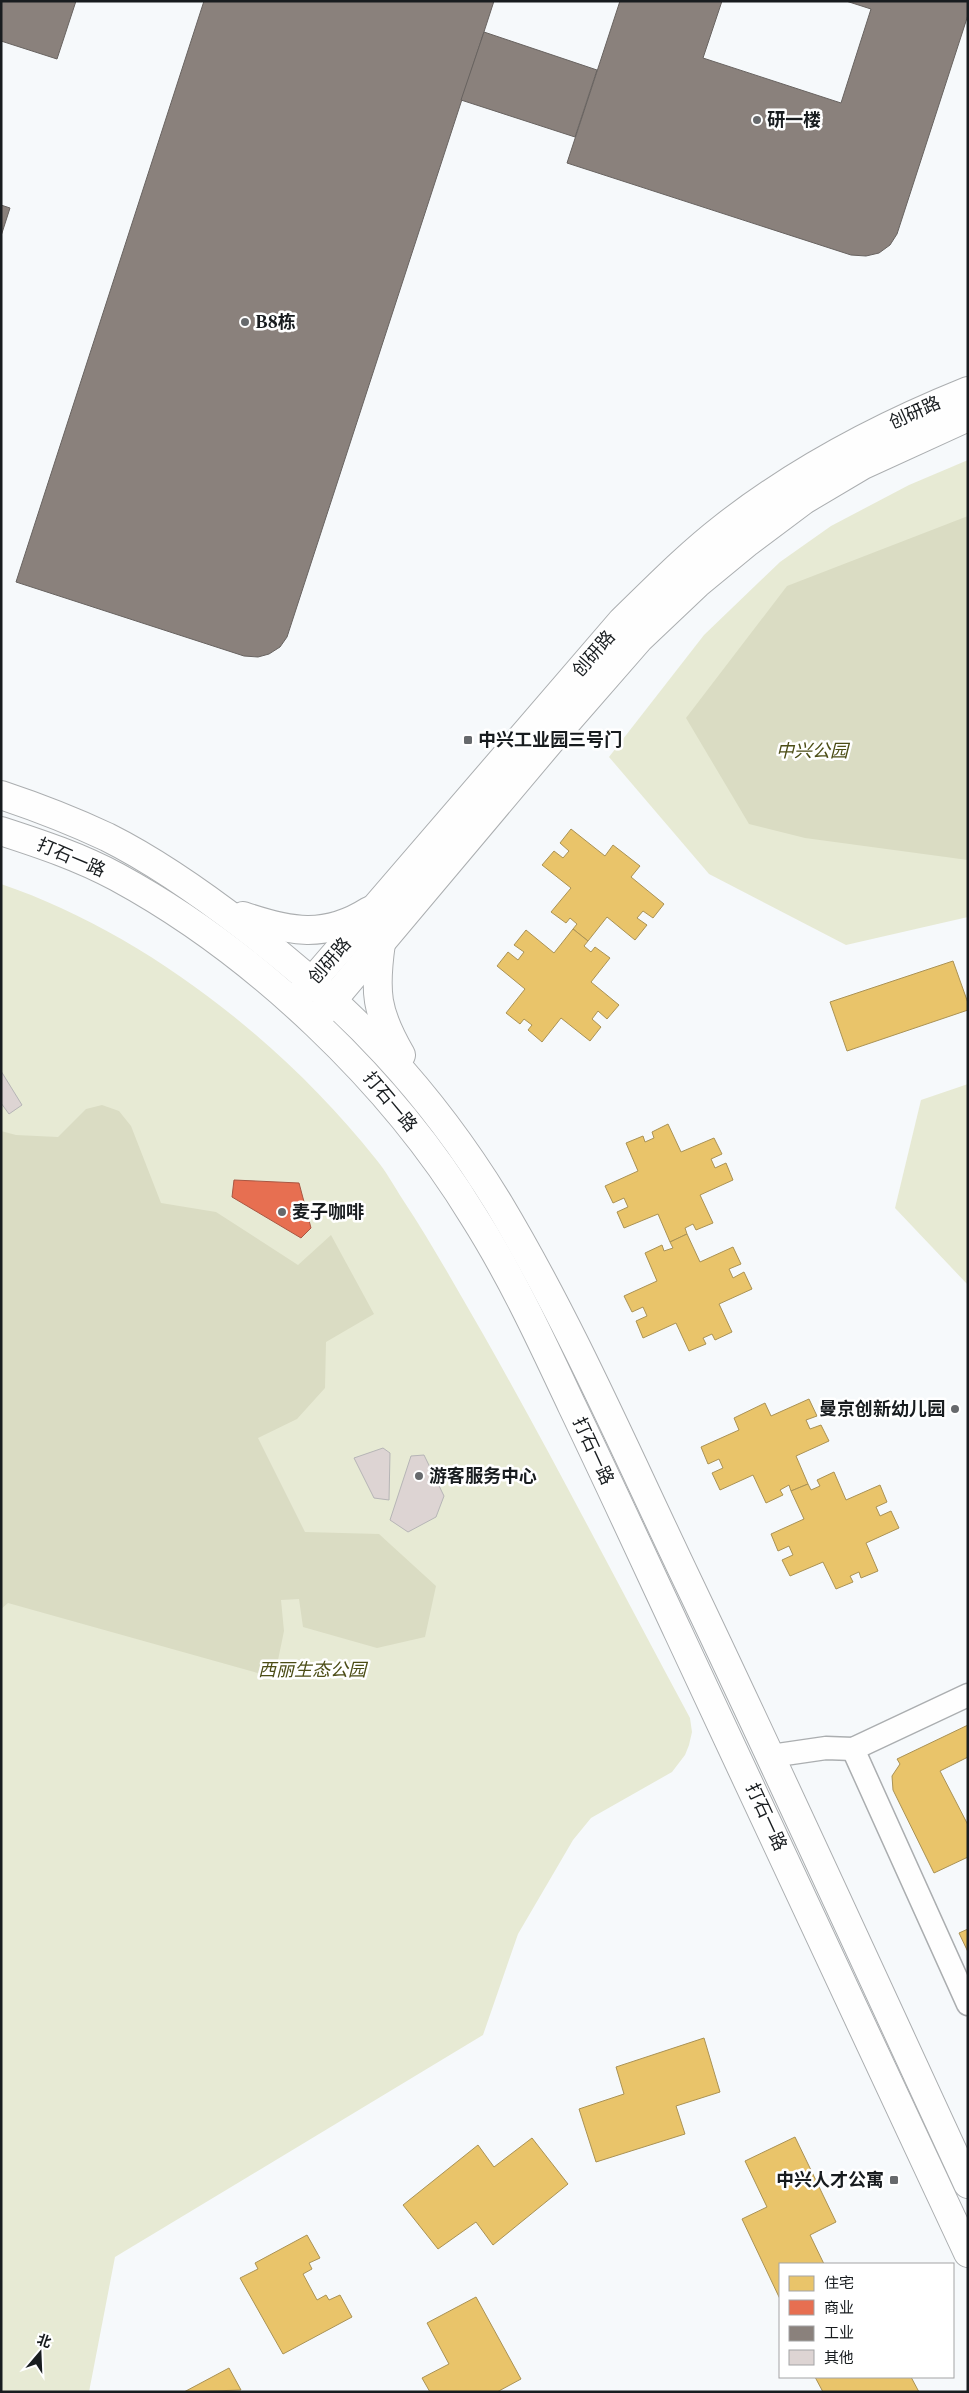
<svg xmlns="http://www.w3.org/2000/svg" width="969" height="2393" font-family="Spectral,'Noto Sans SC',serif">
<rect width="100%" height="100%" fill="#f6f9fb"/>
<!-- green -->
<g fill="#e7ead4">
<path d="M968,460V917L846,945L709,874L609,757L704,635L780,562L831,526L909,485Z"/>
<path d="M1,884C143,932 283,1042 375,1158C386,1171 394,1186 403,1200C432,1244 457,1289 483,1334C555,1461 621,1590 690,1718L692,1732L689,1745L685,1755L672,1772L591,1818L573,1840L518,1934L483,2035L115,2257L89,2392H1Z"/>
<path d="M968,1084V1285L895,1208L921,1100Z"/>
</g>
<!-- forest -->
<g fill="#dadcc3">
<path d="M968,516V860L805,838L749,824L686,718L787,586Z"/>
<path d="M102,1105L119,1111L131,1126L161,1203L216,1212L298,1265L331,1235L374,1314L326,1342L325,1388L297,1419L258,1438L305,1532L379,1534L436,1586L425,1637L377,1648L303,1627L299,1599L281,1600L284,1631L277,1665L261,1674L8,1603L1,1609V1131L16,1135L58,1137L86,1109Z"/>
</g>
<!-- homes -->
<g fill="#e9c46a" stroke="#aa9254">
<path d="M571,829L605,856L613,845L640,866L631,877L664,904L653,918L643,911L637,918L647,925L635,940L607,917L588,941L573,929L577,924L570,918L566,923L551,912L571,888L542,865L554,851L563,858L569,851L560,843Z"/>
<path d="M573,929L588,941L584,946L591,952L595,947L610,958L591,982L619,1005L607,1019L598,1011L592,1019L601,1027L590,1041L561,1018L542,1042L528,1030L532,1025L524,1019L520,1024L506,1013L525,989L497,966L508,952L518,960L524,952L514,945L526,930L554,953Z"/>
<path d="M953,961L968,1003V1010L847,1051L830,1002Z"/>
<path d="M668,1124L681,1152L714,1138L722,1154L711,1159L715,1168L726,1163L733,1180L700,1195L713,1223L696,1230L693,1224L685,1228L687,1234L670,1242L658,1214L624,1228L617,1212L628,1207L624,1198L613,1203L605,1186L638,1171L626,1143L643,1136L645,1142L654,1138L652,1132Z"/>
<path d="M687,1234L700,1262L733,1247L741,1264L729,1269L733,1278L744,1272L752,1289L719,1304L732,1332L715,1340L712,1334L703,1338L706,1344L689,1351L676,1323L643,1338L636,1321L647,1316L643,1307L632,1312L624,1296L657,1281L645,1253L662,1245L664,1251L673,1248L670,1242Z"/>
<path d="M809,1399L817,1416L806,1420L810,1429L821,1425L829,1441L796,1456L808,1484L791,1491L789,1485L780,1490L783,1495L766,1503L753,1475L720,1490L712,1473L723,1468L719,1459L708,1464L701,1447L739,1430L734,1418L765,1403L771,1416Z"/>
<path d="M834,1472L846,1500L880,1485L887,1502L876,1507L880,1516L891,1511L899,1528L866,1543L878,1571L861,1578L859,1572L850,1576L853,1582L836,1589L823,1562L790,1576L782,1560L793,1555L789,1546L778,1551L771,1534L804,1519L791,1491L808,1484L811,1490L820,1486L817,1480Z"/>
<path d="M968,1725V1757L940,1771L968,1825V1857L934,1873L893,1790L892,1776L900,1764L897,1759Z"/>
<path d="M968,1929V1952L959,1933Z"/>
<path d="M704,2038L720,2092L676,2106L685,2134L596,2162L579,2109L624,2094L616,2067Z"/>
<path d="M795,2137L836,2222L810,2235L824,2264H780V2299L742,2219L767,2207L745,2161Z"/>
<path d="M532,2138L568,2184L493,2245L476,2222L438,2249L403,2205L478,2145L494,2167Z"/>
<path d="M307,2235L320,2258L309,2263L312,2269L303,2274L317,2300L326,2295L329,2300L340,2295L352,2317L283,2354L240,2278L258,2269L255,2263Z"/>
<path d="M476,2297L521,2379L497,2392H430L422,2378L449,2364L427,2323Z"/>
<path d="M229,2368L241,2390L184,2392Z"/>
<path d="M815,2377H911L919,2392H823Z"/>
</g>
<!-- shops -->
<path fill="#e76f51" stroke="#a95642" d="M234,1180L299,1183L311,1228L301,1238L232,1197Z"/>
<!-- industry -->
<g fill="#8a817c" stroke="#686360">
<path d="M1,1H76L57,59L1,41Z"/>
<path d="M204,1H494L287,637L280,647L269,654L258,657L244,656L16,582Z"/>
<path d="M620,1H722L703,58L841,103L871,9L846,1H968V15L897,234L890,245L879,253L866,256L851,255L567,163Z"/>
<path d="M484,32L597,70L575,137L461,100Z"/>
<path d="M1,205L10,208L1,236Z"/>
</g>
<!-- building -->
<g fill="#ddd4d3" stroke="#b6b5b6">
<path d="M1,1071L22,1105L9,1114L1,1103Z"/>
<path d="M383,1448L390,1453L389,1500L374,1498L354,1458Z"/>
<path d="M424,1455L444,1496L436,1517L408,1532L390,1520L411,1456Z"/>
</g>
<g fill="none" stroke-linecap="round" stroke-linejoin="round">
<defs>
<g id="street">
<path d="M853,1749L968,2004"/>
<path d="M771,1756L826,1748L853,1749L968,1695"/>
</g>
<g id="secondary">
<path d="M1,795C37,807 73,821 107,837C157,862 202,894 246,928C351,1008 430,1091 499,1204C572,1326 629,1459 691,1588C785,1785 876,1985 968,2184"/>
<path d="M1,831C41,844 80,857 117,877C255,952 392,1082 474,1217C512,1277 542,1342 572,1406C608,1481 643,1557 678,1632C776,1838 872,2045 968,2253"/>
<path d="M243,916C290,932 325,939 369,911"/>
<path d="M381,943C374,992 376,1012 401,1055"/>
<path d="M301,994L622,621C655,589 687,556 723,528C797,470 881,426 968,391"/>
<path d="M321,1014L558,732L640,638L697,584L748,542L804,500L863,465L968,417"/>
</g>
</defs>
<!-- street casing -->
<use href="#street" stroke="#abaeb0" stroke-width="25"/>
<!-- secondary casing -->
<use href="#secondary" stroke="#abaeb0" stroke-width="30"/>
<!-- street -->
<use href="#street" stroke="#fefefe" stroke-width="22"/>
<!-- secondary -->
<use href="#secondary" stroke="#fefefe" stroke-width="28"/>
</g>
<!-- markers -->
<g fill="#66696c" stroke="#fff" stroke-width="2">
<circle cx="757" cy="120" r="5"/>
<circle cx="245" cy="322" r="5"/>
<rect x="463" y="735" width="10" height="10" rx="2.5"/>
<circle cx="282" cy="1212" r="5"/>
<circle cx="955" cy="1409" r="5"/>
<circle cx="419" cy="1476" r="5"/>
<rect x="889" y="2175" width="10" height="10" rx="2.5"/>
</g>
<g text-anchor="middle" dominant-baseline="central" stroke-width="5" stroke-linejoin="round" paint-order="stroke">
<!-- poi labels -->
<g font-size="18" font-weight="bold" fill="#181c1f" stroke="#fff" text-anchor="start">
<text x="767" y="120">研一楼</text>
<text x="255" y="322">B8栋</text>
<text x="478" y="740">中兴工业园三号门</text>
<text x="292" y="1212">麦子咖啡</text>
<text x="945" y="1409" text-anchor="end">曼京创新幼儿园</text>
<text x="429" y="1476">游客服务中心</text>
<text x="884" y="2180" text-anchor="end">中兴人才公寓</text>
</g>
<!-- street labels -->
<g font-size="18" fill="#181c1f" stroke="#fff">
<text transform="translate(915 413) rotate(-24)">创研路</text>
<text transform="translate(594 654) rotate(-49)">创研路</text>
<text transform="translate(71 858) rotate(23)">打石一路</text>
<text transform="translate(330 961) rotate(-49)">创研路</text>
<text transform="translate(390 1102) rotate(50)">打石一路</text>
<text transform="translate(593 1451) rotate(65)">打石一路</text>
<text transform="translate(766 1817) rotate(65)">打石一路</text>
</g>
<!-- park labels -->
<g font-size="18" font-style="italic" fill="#4c4d16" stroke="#fff">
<text x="812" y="751">中兴公园</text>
<text x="312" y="1670">西丽生态公园</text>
</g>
</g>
<!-- border -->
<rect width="969" height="2393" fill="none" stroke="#181c1f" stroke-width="5"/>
<!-- legend -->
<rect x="779" y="2263" width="175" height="115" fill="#ffffff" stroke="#a3a4a5"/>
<rect x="789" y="2276" width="25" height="15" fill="#e9c46a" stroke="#a3a4a5"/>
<text x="824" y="2288" font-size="15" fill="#181c1f">住宅</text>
<rect x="789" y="2300" width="25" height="15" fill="#e76f51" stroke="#a3a4a5"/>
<text x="824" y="2313" font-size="15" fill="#181c1f">商业</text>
<rect x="789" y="2326" width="25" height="15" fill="#8a817c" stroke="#a3a4a5"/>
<text x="824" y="2338" font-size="15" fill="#181c1f">工业</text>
<rect x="789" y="2350" width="25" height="15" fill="#ddd4d3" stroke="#a3a4a5"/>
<text x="824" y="2363" font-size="15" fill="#181c1f">其他</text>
<!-- north arrow -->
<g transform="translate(40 2353) rotate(19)" stroke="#ffffff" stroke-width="4" paint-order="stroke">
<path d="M0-4L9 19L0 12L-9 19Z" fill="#181c1f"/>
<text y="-8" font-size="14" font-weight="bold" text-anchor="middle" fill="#181c1f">北</text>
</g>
</svg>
